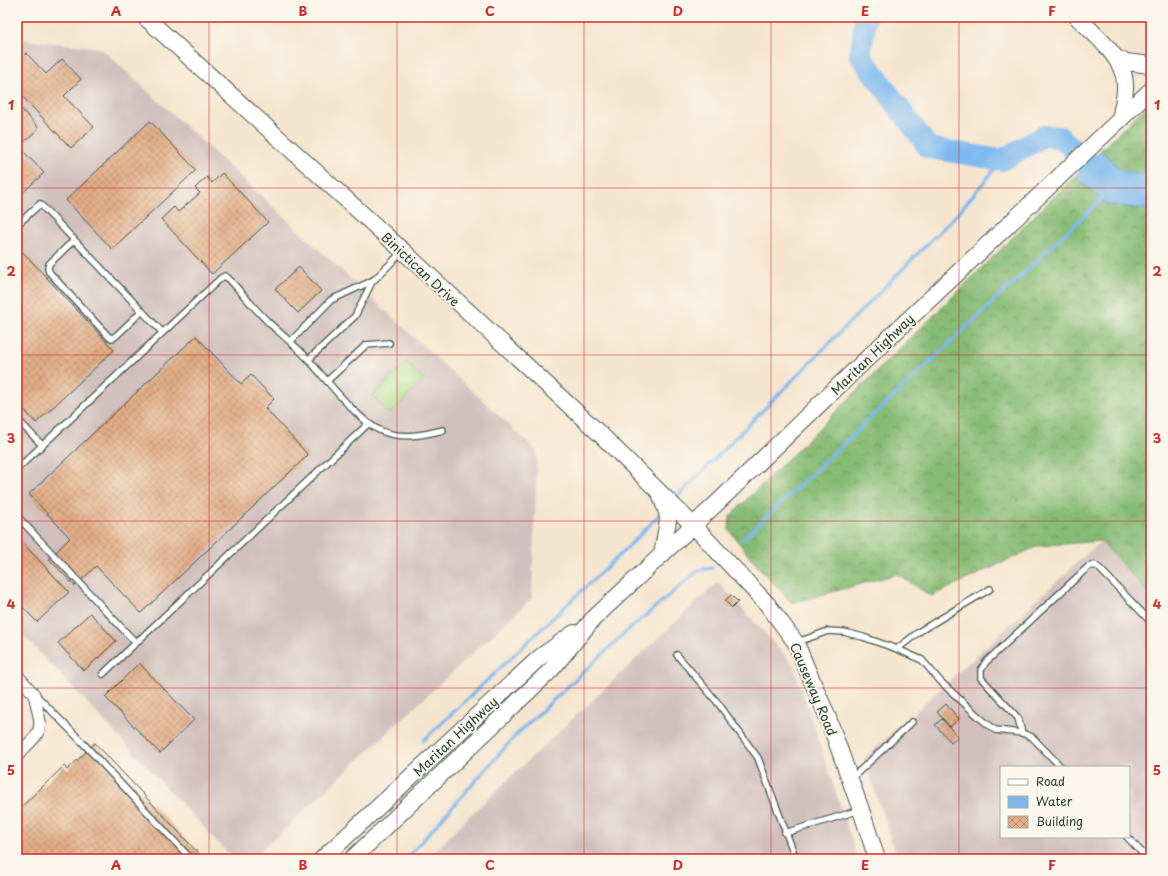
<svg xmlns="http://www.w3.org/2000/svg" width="1168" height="876" font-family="'Playpen Sans',sans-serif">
<defs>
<pattern id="forest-crowns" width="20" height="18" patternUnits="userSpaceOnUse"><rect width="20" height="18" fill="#87bb75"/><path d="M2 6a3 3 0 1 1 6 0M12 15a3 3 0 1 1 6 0" fill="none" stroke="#6e9961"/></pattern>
<pattern id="building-cross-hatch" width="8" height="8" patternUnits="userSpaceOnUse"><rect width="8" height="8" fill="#e3ad86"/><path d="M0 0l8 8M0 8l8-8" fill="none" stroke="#b78e6e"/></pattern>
</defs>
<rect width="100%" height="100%" fill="#fbf7ec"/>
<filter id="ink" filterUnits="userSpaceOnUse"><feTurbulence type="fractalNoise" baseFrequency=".025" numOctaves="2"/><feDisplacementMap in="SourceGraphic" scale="8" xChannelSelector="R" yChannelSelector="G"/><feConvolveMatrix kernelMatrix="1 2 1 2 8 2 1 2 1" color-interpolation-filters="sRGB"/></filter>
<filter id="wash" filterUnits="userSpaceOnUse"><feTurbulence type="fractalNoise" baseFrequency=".012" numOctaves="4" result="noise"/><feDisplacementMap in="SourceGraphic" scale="16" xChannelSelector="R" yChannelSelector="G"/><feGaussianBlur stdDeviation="0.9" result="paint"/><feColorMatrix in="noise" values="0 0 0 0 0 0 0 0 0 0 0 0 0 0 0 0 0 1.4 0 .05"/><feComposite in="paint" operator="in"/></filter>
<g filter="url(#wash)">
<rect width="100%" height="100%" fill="#f6e5ce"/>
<!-- industrial -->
<g fill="#d1bfbd" fill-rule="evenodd">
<path d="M17,39L101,48L537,451L532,598L252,859H233L94,710L17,629Z"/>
<path d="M1101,541L1151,596V859H898L864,759ZM1001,767H1129V837H1001Z"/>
<path d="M718,582L793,664L858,859H428L461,824Z"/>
</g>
<!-- forest -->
<g fill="url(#forest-crowns)" stroke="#537c54">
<path d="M1151,102V174L1122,171L1101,150Z"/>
<path d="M1075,176L1107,205L1151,210V596L1101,541L1038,546L931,596L897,574L792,603L753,561L729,530L730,516Z"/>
</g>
<!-- park -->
<path fill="#aadb89" stroke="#648c5e" d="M407,362L424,380L390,414L372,396Z"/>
<!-- water -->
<path fill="#7cb8ee" stroke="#4e7a91" d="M1101,150L1122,171L1151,174V210L1107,205L1075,176Z"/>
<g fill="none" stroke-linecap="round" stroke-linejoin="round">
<!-- stream -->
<g stroke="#7cb8ee" stroke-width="3.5">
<path d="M673,501L959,212L1002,160"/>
<path d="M743,539L1104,197"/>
<path d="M424,740L629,546L662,512"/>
<path d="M406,859L518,733L625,633L699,570L712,568"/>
</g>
<!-- river -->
<path stroke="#7cb8ee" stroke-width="22" d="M866,17L860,55L929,148L1002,160L1044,136L1060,137L1115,188L1151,192"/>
</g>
<g id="blocks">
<!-- building -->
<g fill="url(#building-cross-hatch)">
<path d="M26,53L46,74L62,59L81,79L64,96L94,127L71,148L17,91V62Z"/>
<path d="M17,104L39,128L17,149Z"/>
<path d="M150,121L196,170L112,249L66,200Z"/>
<path d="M23,151L44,173L17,198V157Z"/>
<path d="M222,173L268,222L212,274L161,219L174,207L178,212L200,193L195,188L207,177L212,183Z"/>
<path d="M22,251L114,350L36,423L17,402V256Z"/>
<path d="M299,267L321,291L298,313L275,289Z"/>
<path d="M196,336L241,384L251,375L274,399L265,408L308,455L141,613L96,566L75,586L49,559L70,538L29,494Z"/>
<path d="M17,537L69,592L37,622L17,601Z"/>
<path d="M731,595L738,602L732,608L725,601Z"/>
<path d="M90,613L116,641L84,671L58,643Z"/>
<path d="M139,663L194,720L160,753L105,697Z"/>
<path d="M946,704L959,719L950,727L937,712Z"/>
<path d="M942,719L958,737L951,742L935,725Z"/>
<path d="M95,743L204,859H17V811L64,766L67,770Z"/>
</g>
</g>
</g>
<g filter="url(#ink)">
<use href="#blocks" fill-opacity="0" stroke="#3f564b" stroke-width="1"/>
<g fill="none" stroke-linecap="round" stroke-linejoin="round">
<defs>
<g id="lane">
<path d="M17,225L40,204L162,332"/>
<path d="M74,240L49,264L48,268L49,272L109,337L113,338L117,335L142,311"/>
<path d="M291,341L331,300L374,280L402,252"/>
<path d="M309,359L355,316L373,280"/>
<path d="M327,381L366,345L389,343"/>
<path d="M17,419L42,445"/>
<path d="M17,469L221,278L225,276L229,279C242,293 254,308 268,322C281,334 295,345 308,359C325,378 361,425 384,432C404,439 423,435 443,430"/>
<path d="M17,516L136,643"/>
<path d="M798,642L828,631L844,632L863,637L897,649L922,660L941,682L979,717L995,730L1022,733L1032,737L1061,767"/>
<path d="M897,649L920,631L990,589"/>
<path d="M677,655L718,703L758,758L796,859"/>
<path d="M103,674L368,424"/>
<path d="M37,696L82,742L191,859"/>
<path d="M1022,733L1018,718L981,678V670L986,662L1088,567L1095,565L1100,569L1151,622"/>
<path d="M852,778L912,722"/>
<path d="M785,833L860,810"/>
<path d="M1127,837L1148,859"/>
</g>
<path id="street" d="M17,675L34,694L40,721L39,730L35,737L17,756"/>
<g id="secondary">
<path d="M145,17L403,251L600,434L693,525L768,605L796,643L804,662L828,718L861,810L877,859"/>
<path d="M1077,17C1094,34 1124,58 1125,83C1126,95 1122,108 1120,120"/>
<path d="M1116,58L1126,62L1151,65"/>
<path d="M661,496L667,512L668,520L662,555"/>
<path d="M322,859L539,658L574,633"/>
<path d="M352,859L551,670L593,619L717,503L857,368L1151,90"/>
</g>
</defs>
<!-- lane casing -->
<use href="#lane" stroke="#3f564b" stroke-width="8"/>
<!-- street casing -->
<use href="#street" stroke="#3f564b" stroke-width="13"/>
<!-- secondary casing -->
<use href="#secondary" stroke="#3f564b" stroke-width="18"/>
<!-- lane -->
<use href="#lane" stroke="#fff" stroke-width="5.5"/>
<!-- street -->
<use href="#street" stroke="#fff" stroke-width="11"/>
<!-- secondary -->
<use href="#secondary" stroke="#fff" stroke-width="16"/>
</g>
</g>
<!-- grid -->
<path fill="none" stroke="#d62828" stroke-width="1" stroke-opacity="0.55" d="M209,17V859M397,17V859M584,17V859M771,17V859M959,17V859M17,188H1151M17,355H1151M17,521H1151M17,688H1151"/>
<g text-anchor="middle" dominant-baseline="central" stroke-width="4" stroke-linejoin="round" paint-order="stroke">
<!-- street labels -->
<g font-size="13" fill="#1f3d34" stroke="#fbf7ec">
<text transform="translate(421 269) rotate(43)">Binictican Drive</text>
<text transform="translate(872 354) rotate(-44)">Maritan Highway</text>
<text transform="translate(814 689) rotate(67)">Causeway Road</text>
<text transform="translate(455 736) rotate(-43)">Maritan Highway</text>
</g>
</g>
<!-- margin -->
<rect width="1168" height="876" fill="none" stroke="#fbf7ec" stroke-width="44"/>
<!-- legend -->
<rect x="1000" y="766" width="130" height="72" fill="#fbf7ec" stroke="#a3ada2"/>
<rect x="1008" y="779" width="20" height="6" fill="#ffffff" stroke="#a3ada2"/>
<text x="1036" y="786" font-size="12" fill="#1f3d34">Road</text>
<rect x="1008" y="796" width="20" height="12" fill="#7cb8ee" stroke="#a3ada2"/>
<text x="1036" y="806" font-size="12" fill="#1f3d34">Water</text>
<rect x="1008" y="816" width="20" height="12" fill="url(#building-cross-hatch)" stroke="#a3ada2"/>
<text x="1036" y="826" font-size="12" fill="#1f3d34">Building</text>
<rect x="22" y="22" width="1124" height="832" fill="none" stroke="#d62828" stroke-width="1.5"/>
<g font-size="13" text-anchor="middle" font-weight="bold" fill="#d62828">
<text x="116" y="16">A</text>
<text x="303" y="16">B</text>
<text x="490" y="16">C</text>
<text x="678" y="16">D</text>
<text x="865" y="16">E</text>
<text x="1052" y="16">F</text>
<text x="11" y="110">1</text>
<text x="1157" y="110">1</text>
<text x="11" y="276">2</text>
<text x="1157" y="276">2</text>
<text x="11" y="443">3</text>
<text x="1157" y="443">3</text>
<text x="11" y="609">4</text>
<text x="1157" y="609">4</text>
<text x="11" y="775">5</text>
<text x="1157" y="775">5</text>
<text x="116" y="870">A</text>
<text x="303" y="870">B</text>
<text x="490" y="870">C</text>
<text x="678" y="870">D</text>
<text x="865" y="870">E</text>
<text x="1052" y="870">F</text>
</g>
</svg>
